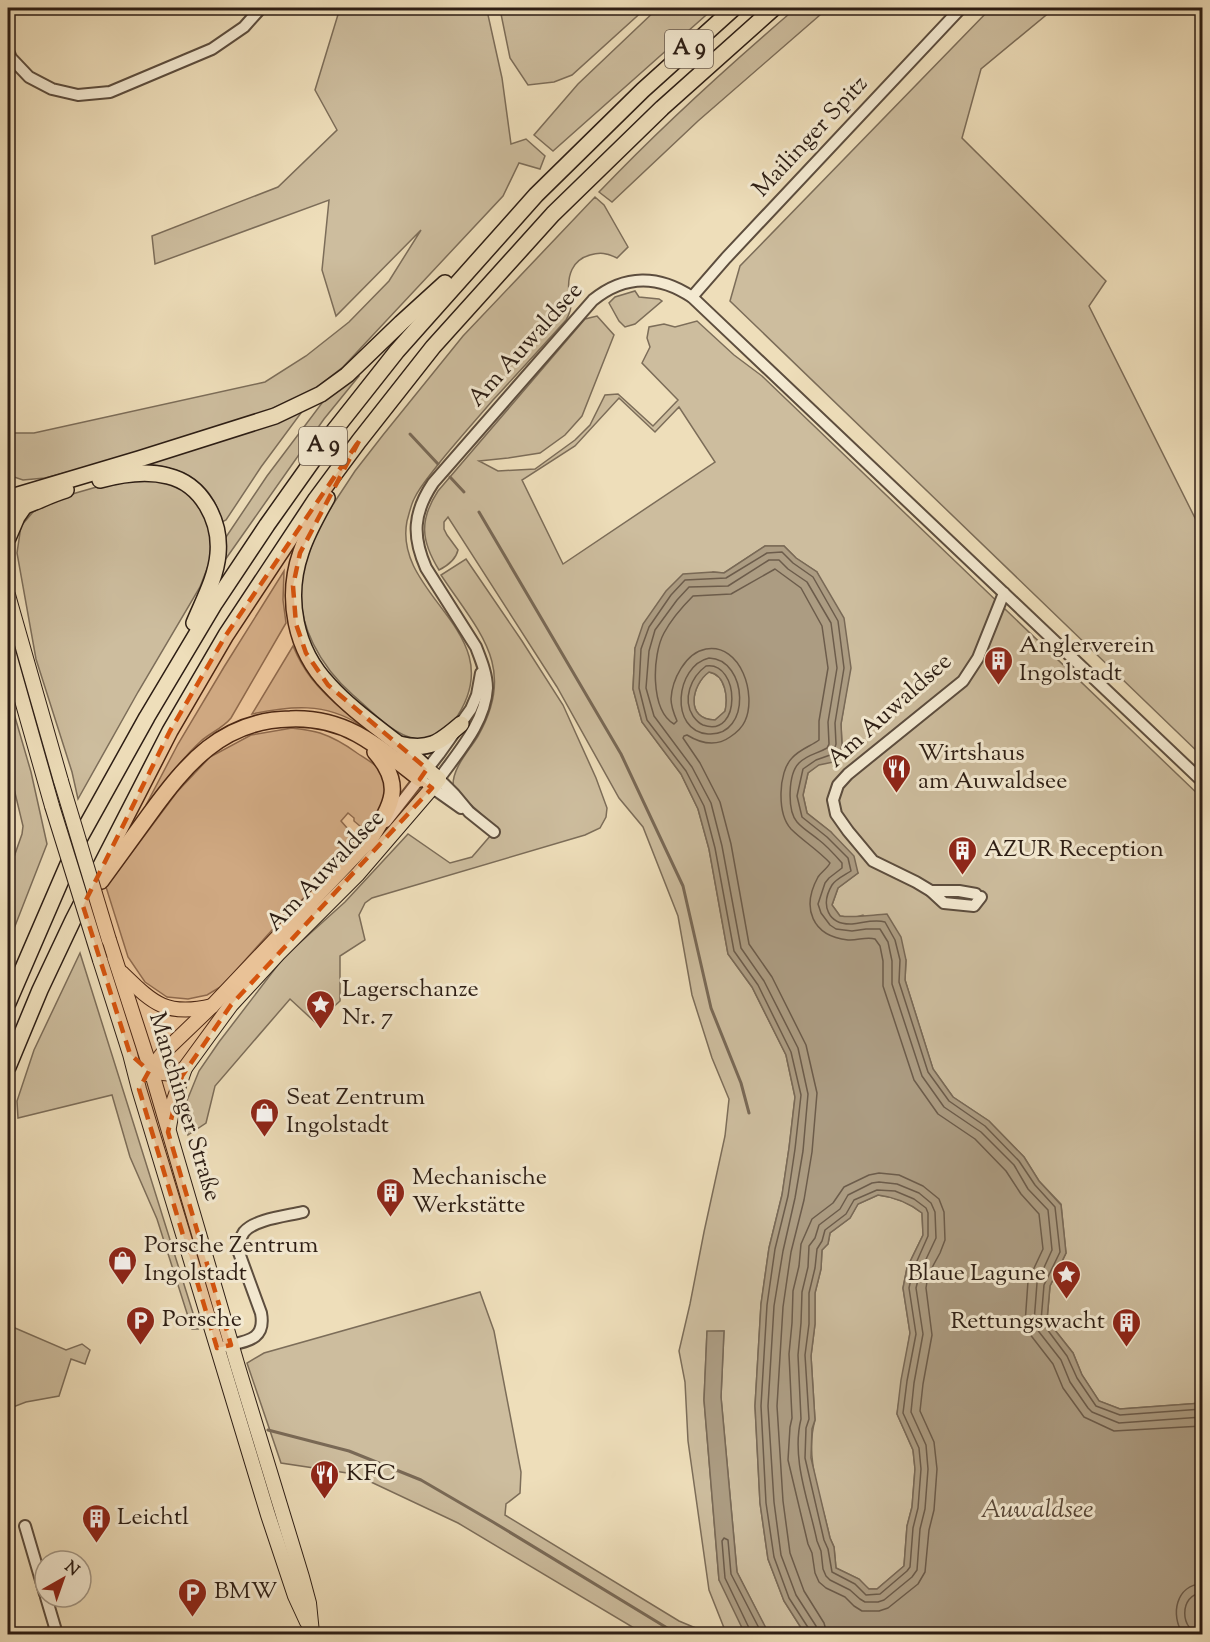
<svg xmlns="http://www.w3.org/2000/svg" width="1210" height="1642" font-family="'Sorts Mill Goudy',serif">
<rect width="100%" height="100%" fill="#eedeba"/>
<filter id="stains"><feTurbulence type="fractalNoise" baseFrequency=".00333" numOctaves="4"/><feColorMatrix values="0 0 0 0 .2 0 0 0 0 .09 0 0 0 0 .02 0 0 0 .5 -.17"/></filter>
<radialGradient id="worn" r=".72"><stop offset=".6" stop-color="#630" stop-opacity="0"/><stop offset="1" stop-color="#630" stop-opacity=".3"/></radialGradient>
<!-- green -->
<g fill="#cdbd9e" stroke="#7c6d59" stroke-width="1.5" fill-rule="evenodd">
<path d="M340,8H494L488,15L502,78L511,144L526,139L545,156L540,169L519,163L503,196L343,367L312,391L244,421L106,462L45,478L23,480L8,475V430L12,433H34L265,382L306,356L349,322L389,281L421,230L336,316L322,270L329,200L155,264L152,236L278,187L337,130L315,90Z"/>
<path d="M508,8H646L572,75L554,82L528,85L510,58L501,14Z"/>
<path d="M658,8H714L553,151L534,135L578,84Z"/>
<path d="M796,8H828L698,121L612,202L599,192C662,126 727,67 796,8Z"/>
<path d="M991,8H1047L1051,11L981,69L962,138L1106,281L1089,306L1202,532V756L730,301L740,266Z"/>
<path d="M595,197L604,205L628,247L617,258C607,253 600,252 590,255C572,260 567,276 569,293C570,299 572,305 570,311C569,314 568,317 566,320C542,347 517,374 493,400C475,421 457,441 440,462C431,474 420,486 414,499C411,505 409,514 407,521C392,597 516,634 454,721C445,733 432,743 416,739C391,734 372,711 353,695C322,668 295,624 302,580C306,554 317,531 328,508L330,509L355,471L383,435L463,336Z"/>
<path d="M635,291L639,297L659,299L662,301L635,324L625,327L619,321L609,303L615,297Z"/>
<path d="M597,316L614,335L582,416L565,435L540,453L508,458L479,461L498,471L535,469L575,440L590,425L605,395L618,394L653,426L678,400L642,363L650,347L647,338L649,327L664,324L675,327L697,321L734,355L762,376L1202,798V1403L1120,1409L1099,1401L1082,1375L1073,1353L1047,1320L1050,1286L1066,1253L1061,1204L1039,1181L1024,1157L989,1121L953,1097L933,1069L905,980L906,960L863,915L853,918L840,916L832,905L838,888L858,873L831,832L807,813L803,795L808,773L842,745L841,724L850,668L817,572L796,558L784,546H765L724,573L713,572L635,648L633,689L642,722L681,774L698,809L709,849L728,954L752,987L786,1055L795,1097L789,1148L782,1195L769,1248L761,1304L755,1406L760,1503L768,1559L784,1601L805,1634H724L726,1633L709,1590L688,1441L685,1382L679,1351L690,1304L704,1232L725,1136L729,1099L712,1058L692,995L678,916L643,827L619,798L557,687L448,517L444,522V529L447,535L458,550C456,559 447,566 439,570C421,541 419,520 438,491L585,319ZM619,398L655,432L679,407L715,462L563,564L522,480L575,446ZM724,1331L721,1397L737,1572L763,1623L719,1580L704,1400L707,1332Z"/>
<path d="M357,375L359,376L324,419L225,560L223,559L224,540L267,476L328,395Z"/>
<path d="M298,411L301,413L261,467L226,520L222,522C212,482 185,468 146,464Z"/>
<path d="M132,479H155L179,487L194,499L206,515L211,536L210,561L200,587L138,692L78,799L72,772L36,659L17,553L21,526L33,512L55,499L100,486Z"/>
<path d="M466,559L522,641L563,705L596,778L607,808L606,817L600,828L585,835L372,898L365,903L359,915L365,940L340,956V1001L316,1023L290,999L215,1086L206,1123L188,1135L186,1103L199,1071L219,1042L284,957L345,902L408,834L450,863L472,857L497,828L459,794L453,785C453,767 469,751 478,736C518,667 478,631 441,575Z"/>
<path d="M284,571L283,600L286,623L231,718C223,728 210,733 201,741C180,760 164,783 146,805L178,744L224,667Z"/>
<path d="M293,646C298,658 304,669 312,679C334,707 366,727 395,748L393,750C382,742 371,733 360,725C325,702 290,706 252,714Z"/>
<path d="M709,672C726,675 728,698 725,712L715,720C685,720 691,685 709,672Z"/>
<path d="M8,693L31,772L47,844L8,944V874L22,834L23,826L8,764Z"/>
<path d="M292,728C301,729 311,730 320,733C332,737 346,745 357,753C363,757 370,761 376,766C396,785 382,811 365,826L361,827L354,821V818L348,813L341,821L355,837L354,842L320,882L281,920L222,986L207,995L188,999L167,997L145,982L128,957L106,887L177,792L210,757L251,735Z"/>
<path d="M80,953L198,1329H192L157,1219L130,1157L112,1095L18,1118L17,1101L34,1050Z"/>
<path d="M878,1195C895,1197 908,1202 922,1213L923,1235L907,1268L903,1288L910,1333L897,1414L913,1450L915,1469L912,1507L907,1526L904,1566L877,1589H868L859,1579L836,1568L834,1547L830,1538C822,1500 804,1459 815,1420L811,1356L815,1324V1293L821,1269L822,1250L828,1244L830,1233L850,1218L858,1204Z"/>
<path d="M480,1292L494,1331L521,1472L520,1493L506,1504L505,1515L679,1621L710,1634H644L458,1523L354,1474L281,1463L247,1363L264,1353Z"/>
<path d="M8,1325L66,1350L82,1344L90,1350L85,1364L71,1359L59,1396L26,1402L8,1409Z"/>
</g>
<!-- water -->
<g fill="#ac9c82" stroke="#796956" stroke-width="1.5" fill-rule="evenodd">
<path d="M765,546H784L796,558L817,572L844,618L851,668L841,724L842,745L838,761L819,765L808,773L803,795L807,813L831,832L854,856L858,873L838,888L832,905L840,916C855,918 871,915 887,914L901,937L906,960L905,980L933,1069L953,1097L989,1121L1024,1157L1039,1181L1061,1205L1066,1253L1050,1286L1047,1320L1073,1353L1082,1375L1099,1401L1120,1409L1202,1403V1597L1199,1609L1200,1634H805L784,1601L768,1559L760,1503L755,1406L761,1304L769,1248L782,1195L789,1148L795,1097L786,1055L752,987L728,954L709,849L698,809L681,774L642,722L633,689L635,648L643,624L666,591L683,574L713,572L724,573ZM709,672C726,675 728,698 725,711L715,720C685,720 691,685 709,672ZM878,1195C895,1197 908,1202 922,1213L923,1235L907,1268L903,1288L910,1333L901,1380L897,1414L913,1450L915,1469L912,1507L907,1526L904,1566L877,1589H869L859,1579L836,1568L834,1547L830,1538L811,1458L812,1429L815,1420L811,1356L815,1324V1293L821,1269L822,1250L828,1244L830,1233L850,1218L858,1204Z"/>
<path d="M707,1331H724L721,1397L737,1572L769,1634H745L719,1580L704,1400Z"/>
</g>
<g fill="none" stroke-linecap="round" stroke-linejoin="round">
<!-- shore -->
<g stroke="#6c5c4b" stroke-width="1.5">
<path d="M709,658C748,659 752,737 708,734C669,731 675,666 709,658Z"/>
<path d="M706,666C740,661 742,739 703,725C698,723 696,720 693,716C682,699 691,677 706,666Z"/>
<path d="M879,1173L899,1175L923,1186L939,1199L944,1212L945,1240L940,1253L928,1275L926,1288L932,1335L923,1384L920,1411L934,1442L937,1469L934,1510L929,1530L925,1572L918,1584L888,1608L879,1611H862L854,1606L845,1597L826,1588L819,1582L815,1573L812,1553L808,1544L788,1460L790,1427L792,1418L789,1354L792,1323L793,1291L799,1266L801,1244L812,1219L833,1203L844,1187L869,1175Z"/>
<path d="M879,1182L897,1184L919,1193L931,1203L935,1212L936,1238L920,1272L916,1288L923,1334L914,1383L911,1412L926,1445L928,1469L925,1509L920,1529L917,1570L912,1577L884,1600L878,1602H865L860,1599L850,1590L830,1580L826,1576L823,1569L821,1551L817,1541C809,1502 791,1459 801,1419L798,1355L801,1323L802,1292L808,1267L809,1246L815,1238L819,1225L840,1209L848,1195L872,1183Z"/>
<path d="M877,1190L895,1191L914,1199L926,1208L928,1213V1236L913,1270L909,1288L916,1334L907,1381L903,1413L919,1448L921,1469L918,1508L913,1528L910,1567L907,1571L880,1594L866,1595L855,1584L832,1572L828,1549L824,1540L805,1458L806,1428L809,1419L805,1355L809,1324V1293L815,1268L817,1249L822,1241L825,1230L846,1214L854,1200Z"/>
<path d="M1202,1593C1179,1594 1179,1632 1202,1634"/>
<path d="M750,1634V1630L725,1578L722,1541L724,1538L728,1540L731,1574L762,1634"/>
<path d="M810,1634L809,1629L789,1598L774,1557L766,1503L761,1406L767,1305L775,1249L788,1196L795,1149L801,1095L791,1052L758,985L734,951L715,848L704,806L686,771L647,720L639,688L641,649L649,627L671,595L685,580L726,578L767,553L782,552L793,563L813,577L838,621L844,668L835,723L836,744L833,754L816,760L803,769L797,796L802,817L827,837L848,858L851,871C845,875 836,879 832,885C820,905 828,925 852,924C863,923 874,919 885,922L895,940L900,960L899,982L928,1072L949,1101L985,1126L1019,1161L1035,1185L1055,1207L1060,1252L1044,1285L1041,1321L1067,1356L1077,1378L1096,1406L1120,1415L1202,1409"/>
<path d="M817,1634L816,1626L796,1595L781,1555L774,1502L768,1406L774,1306L783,1251L795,1198L803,1151L808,1094L798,1048L764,981L741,948L722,846L711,803L692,767L654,716L646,688L649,651L655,630L677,600L689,587L728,586L769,560H779L788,569L807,582L831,623L837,668L828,722L829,744L827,748C817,754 808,754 799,763C788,774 787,810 797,822C803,829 812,834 819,840C827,846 835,855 842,863V868L829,878L825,883L818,904L821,913L830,925L836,929L852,931L866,929H880L888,942L892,961V984L922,1076L944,1107L981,1132L1014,1165L1028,1189L1048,1210L1052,1250L1037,1283L1034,1322L1036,1328L1061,1360L1070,1382L1088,1408L1092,1412L1119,1423L1202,1417"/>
<path d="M827,1634L824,1623L804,1591L790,1553L783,1501L777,1406L783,1307L791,1252L804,1200L812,1152L817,1093L806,1045L772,977L749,944L731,844L720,802L700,763L683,738L684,736L687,735C700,743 716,747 730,737C736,733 742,728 745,721C757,695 741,643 706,649C685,653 672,680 671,699C671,706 674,714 677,721L674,724C650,710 652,655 664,633C671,620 682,607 693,596L731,594L775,569L801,588L822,626L828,668L819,721V740C811,746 800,749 792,758C778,772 777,814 791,829C803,841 818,850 830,863C827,869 821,872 818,877C801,908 812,936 848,940C857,941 866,936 875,939L880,946L883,961V986L914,1080L938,1114L975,1139L1006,1171L1021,1194L1039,1214L1043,1249L1028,1281L1025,1324L1029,1333L1053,1364L1063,1388L1084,1417L1114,1431L1202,1426"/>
<path d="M1183,1634C1170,1615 1176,1585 1202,1584"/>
</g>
<!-- stream -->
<g stroke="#796956" stroke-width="3">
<path d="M410,434L438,464"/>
<path d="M450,477L464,492"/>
<path d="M479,512L621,754L683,886L711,1008L741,1083L749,1113"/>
<path d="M268,1430L349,1451L421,1480L493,1522L677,1634"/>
</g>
<defs>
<g id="minor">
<path d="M8,51L11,58L29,77L52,89L78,95L110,92L212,49L244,27L261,8"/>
<path d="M692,297L726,258L961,8"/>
<path d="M427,784L461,808"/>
<path d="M386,822L439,754L471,709L477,695L481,673"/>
<path d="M494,832L469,812L454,794L439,779C458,752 485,723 487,688C487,674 481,660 476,647L426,568C412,536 413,513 433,483L593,300C625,274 659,275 692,297L1202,781"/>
<path d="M931,891H959L976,894"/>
<path d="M981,897L974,906L944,903L931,891L916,882L873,861L848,831L836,814L833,800L838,785L848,774L963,681L978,658L1004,593"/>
<path d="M226,1346C247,1341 266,1340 261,1313L238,1250C239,1244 240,1238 244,1232C255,1219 287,1216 303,1212"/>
<path d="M25,1526L45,1594"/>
<path d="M46,1597L57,1634"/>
</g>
<g id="major">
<path d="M8,595L61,781"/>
<path d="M8,651L52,806"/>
<path d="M109,940L151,1070L238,1367L302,1577L309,1603L312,1633"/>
<path d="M100,960L130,1054L139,1089L268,1515L295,1596L307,1622"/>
<path d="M122,973C153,1003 166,1017 212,1006"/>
<path d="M146,1067C159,1074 172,1077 185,1068L231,1005L279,953L358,874L432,788L439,779L427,769"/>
<path d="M147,1074L163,1053L212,1006L369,841"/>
<path d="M169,1127L174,1100L185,1068"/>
</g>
<g id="highway">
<path d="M100,480C122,474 145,470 168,476C202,484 221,521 218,554C216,578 203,601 194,623"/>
<path d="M8,498L139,459L275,416L321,394L347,375L401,323L445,283"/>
<path d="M327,498C317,516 307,533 301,552C285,598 295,650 329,685C349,707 373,724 396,742C407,750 417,760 427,769"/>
<path d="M8,511C28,507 46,496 66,490"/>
<path d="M8,538L17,517L24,507"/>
<path d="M399,744C429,751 439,743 461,724"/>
<path d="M369,841C390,807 406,787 375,752"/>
<path d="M101,881C117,859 133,837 149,815C186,764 222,720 290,719C313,718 336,723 357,734C379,746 400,763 420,779"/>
<path d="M8,1003L78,841L147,717L215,603L267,525L333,432L397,351L536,195L643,90L734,8"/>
<path d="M8,1067L40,990L73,920L170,731L226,635L316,499L359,441L433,347L553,214L662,108L774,8"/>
</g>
</defs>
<!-- minor casing -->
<use href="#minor" stroke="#5c4d3e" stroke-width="14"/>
<!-- major casing -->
<use href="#major" stroke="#2c1d14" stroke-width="16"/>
<!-- highway casing -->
<use href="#highway" stroke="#2c1d14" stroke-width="18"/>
<!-- minor -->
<use href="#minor" stroke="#f4ead2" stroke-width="10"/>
<!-- major -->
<use href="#major" stroke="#eedeba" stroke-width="14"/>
<!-- highway -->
<use href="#highway" stroke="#eedeba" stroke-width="15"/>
<defs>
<g id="major-bridge">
<path d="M61,781L109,940"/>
<path d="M52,806L100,960"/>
</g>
</defs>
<!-- major-bridge casing -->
<use href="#major-bridge" stroke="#2c1d14" stroke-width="16" stroke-linecap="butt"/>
<!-- major-bridge -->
<use href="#major-bridge" stroke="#eedeba" stroke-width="14"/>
</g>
<!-- marked area -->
<path fill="#d5530d" fill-opacity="0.2" stroke="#d5530d" stroke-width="4.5" stroke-dasharray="12 8" stroke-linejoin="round" d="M359,441L300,553L293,586L296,624L306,653L328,685L427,769L420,779L432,788L231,1005L182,1076L168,1132L231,1345L217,1348L139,1089L149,1071L130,1054L83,906L170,731L226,635Z"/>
<!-- icons -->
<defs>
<symbol id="building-pin" viewBox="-11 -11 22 30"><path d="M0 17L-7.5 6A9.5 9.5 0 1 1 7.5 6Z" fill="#8f2418" stroke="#f4ead2"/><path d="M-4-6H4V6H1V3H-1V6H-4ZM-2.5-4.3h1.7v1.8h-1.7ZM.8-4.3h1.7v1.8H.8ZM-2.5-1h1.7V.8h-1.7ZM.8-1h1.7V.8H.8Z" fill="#fff"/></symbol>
<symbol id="restaurant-pin" viewBox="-11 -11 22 30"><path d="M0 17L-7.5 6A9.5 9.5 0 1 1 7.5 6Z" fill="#8f2418" stroke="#f4ead2"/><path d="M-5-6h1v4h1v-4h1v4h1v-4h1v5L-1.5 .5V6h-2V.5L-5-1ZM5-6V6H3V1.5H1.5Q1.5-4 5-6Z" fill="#fff"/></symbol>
<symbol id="sight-pin" viewBox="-11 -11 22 30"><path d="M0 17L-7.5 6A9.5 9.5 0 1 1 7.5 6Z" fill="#8f2418" stroke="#f4ead2"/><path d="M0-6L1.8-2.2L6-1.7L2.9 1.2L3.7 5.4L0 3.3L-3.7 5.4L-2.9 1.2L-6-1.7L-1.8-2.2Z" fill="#fff"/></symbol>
<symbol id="shop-pin" viewBox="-11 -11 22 30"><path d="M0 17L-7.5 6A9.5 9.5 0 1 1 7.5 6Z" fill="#8f2418" stroke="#f4ead2"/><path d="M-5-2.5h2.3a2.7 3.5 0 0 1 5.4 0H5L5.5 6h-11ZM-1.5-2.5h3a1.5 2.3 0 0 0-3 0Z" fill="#fff"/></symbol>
<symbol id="parking-pin" viewBox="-11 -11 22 30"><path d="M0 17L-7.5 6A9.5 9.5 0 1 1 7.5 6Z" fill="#8f2418" stroke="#f4ead2"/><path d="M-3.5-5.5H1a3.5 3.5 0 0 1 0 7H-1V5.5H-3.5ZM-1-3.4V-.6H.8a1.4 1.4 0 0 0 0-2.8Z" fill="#fff"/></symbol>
</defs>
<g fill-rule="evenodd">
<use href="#building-pin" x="982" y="644" width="33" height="45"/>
<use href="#restaurant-pin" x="880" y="752" width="33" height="45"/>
<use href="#building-pin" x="946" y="834" width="33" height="45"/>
<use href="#sight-pin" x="304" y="988" width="33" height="45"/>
<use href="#shop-pin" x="248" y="1096" width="33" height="45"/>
<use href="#building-pin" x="374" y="1176" width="33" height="45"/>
<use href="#shop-pin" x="106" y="1244" width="33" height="45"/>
<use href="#sight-pin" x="1050" y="1258" width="33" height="45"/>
<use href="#parking-pin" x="124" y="1304" width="33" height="45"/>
<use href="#building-pin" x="1110" y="1306" width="33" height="45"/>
<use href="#restaurant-pin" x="308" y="1458" width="33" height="45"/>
<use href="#building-pin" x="80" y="1502" width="33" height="45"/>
<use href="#parking-pin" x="176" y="1576" width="33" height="45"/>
</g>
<g text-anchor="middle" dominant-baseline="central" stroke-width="6" stroke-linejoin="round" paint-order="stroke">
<!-- shield labels -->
<g fill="#f4ead2" stroke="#685a4d" stroke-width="1.5">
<rect x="665" y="30" width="48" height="38" rx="4.5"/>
<rect x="299" y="427" width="48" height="38" rx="4.5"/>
</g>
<g font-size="22" font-weight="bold" fill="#2c1d14">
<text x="689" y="49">A 9</text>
<text x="323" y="446">A 9</text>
</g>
<!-- street labels -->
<g font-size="24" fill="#2c1d14" stroke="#f4ead2">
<text transform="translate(811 137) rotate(-47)">Mailinger Spitz</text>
<text transform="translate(526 345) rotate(-48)">Am Auwaldsee</text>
<text transform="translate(890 711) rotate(-42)">Am Auwaldsee</text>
<text transform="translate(326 871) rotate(-46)">Am Auwaldsee</text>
<text transform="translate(184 1107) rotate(73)">Manchinger Straße</text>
</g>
<!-- poi labels -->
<g font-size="24" fill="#2c1d14" stroke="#f4ead2" text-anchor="start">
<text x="1019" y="646">Anglerverein<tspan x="1019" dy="28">Ingolstadt</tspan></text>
<text x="918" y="754">Wirtshaus<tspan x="918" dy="28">am Auwaldsee</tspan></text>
<text x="984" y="850">AZUR Reception</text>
<text x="342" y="990">Lagerschanze<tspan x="342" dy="28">Nr. 7</tspan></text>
<text x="286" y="1098">Seat Zentrum<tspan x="286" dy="28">Ingolstadt</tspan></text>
<text x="412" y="1178">Mechanische<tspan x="412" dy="28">Werkstätte</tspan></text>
<text x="144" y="1246">Porsche Zentrum<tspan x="144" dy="28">Ingolstadt</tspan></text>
<text x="1046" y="1274" text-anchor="end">Blaue Lagune</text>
<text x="162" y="1320">Porsche</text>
<text x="1105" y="1322" text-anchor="end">Rettungswacht</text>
<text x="346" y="1474">KFC</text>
<text x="117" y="1518">Leichtl</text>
<text x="214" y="1592">BMW</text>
</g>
<!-- water labels -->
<g font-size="26" font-style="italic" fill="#59493a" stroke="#f4ead2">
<text x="1037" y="1510">Auwaldsee</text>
</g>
</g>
<!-- margin -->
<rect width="1210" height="1642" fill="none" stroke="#eedeba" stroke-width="30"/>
<rect x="9" y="9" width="1192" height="1624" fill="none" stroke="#2c1d14" stroke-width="3"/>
<rect x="15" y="15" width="1180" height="1612" fill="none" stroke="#2c1d14" stroke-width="1.5"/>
<!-- north arrow -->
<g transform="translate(63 1579) rotate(40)"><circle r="28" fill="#f4ead2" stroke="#a49886" stroke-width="1.5"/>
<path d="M0-4.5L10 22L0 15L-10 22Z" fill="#8f2418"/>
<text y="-9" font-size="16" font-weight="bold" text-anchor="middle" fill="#2c1d14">N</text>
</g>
<rect width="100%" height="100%" filter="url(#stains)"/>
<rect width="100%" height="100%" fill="url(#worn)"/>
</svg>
